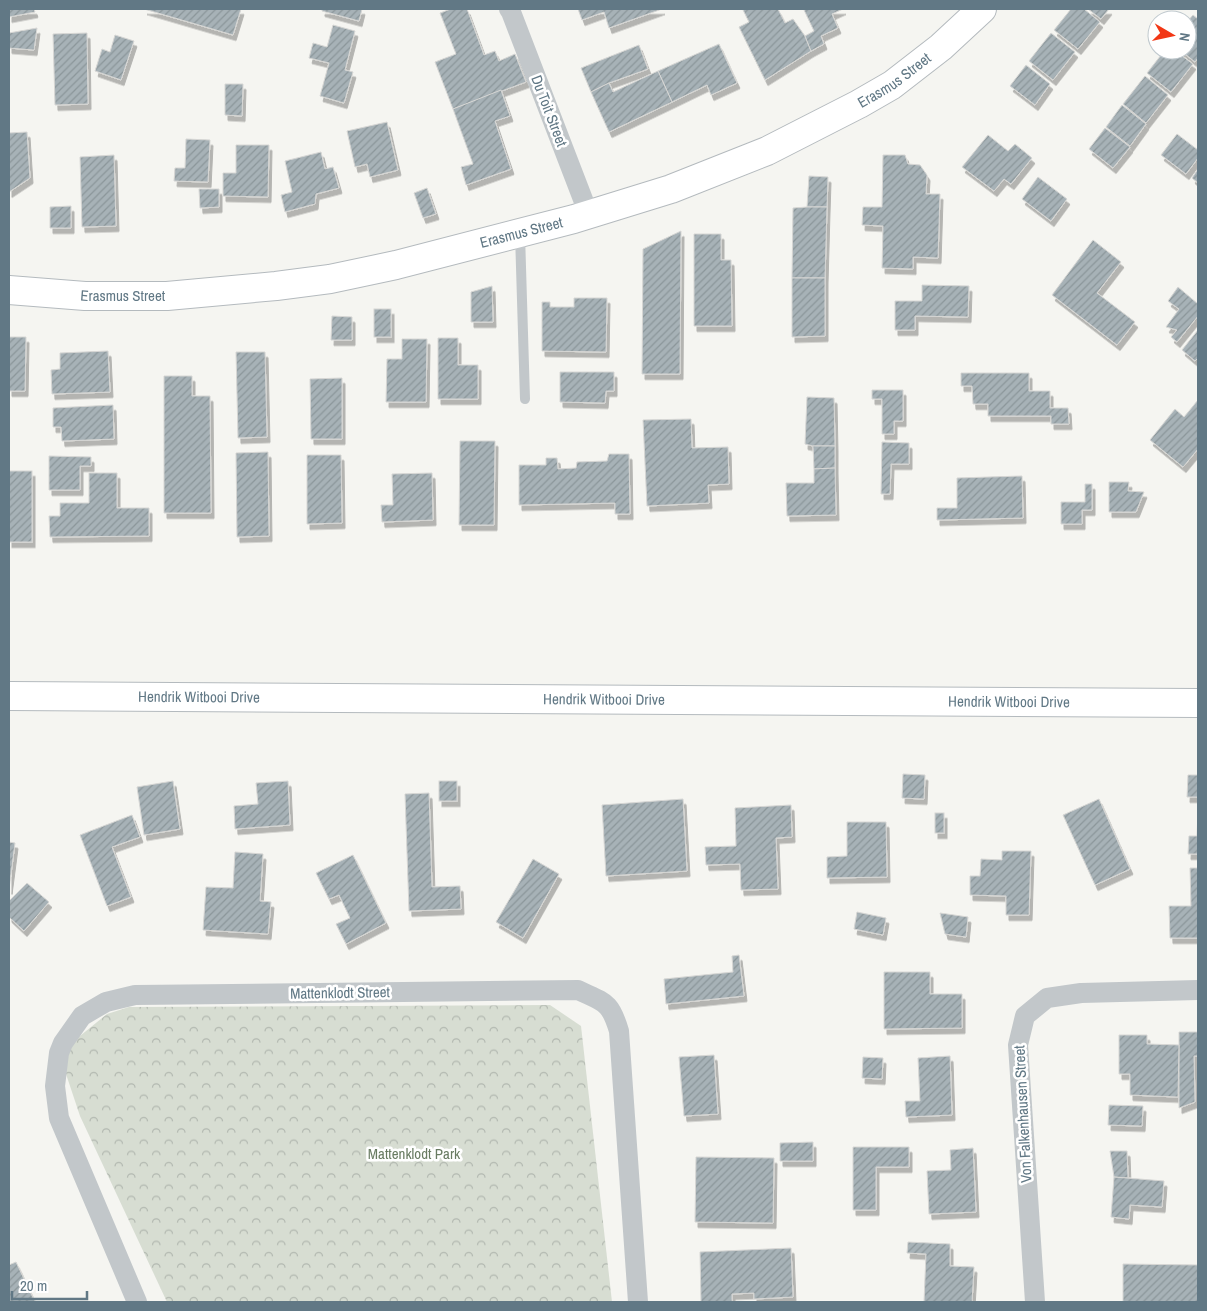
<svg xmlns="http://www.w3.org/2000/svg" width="1207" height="1311" font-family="'Archivo Narrow',sans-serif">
  <defs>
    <pattern id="forest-crowns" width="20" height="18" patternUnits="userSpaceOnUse" patternTransform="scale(1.25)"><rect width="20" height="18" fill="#d7ddd2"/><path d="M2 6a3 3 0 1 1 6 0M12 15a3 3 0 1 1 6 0" fill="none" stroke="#b2b8b0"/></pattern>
    <pattern id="building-hatch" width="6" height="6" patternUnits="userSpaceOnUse" patternTransform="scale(1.25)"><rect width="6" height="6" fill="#a7b2b7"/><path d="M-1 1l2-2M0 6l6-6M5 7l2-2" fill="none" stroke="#8b969a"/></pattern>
    <filter id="shadow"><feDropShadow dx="3" dy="5.5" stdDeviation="0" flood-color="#0004"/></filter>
  </defs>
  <rect width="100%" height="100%" fill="#f5f5f1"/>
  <!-- forest -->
  <path fill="url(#forest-crowns)" d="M550,1005L581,1026L612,1302H167L80,1116L59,1053L107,1014L129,1007Z"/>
  <!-- building -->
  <g fill="url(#building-hatch)" stroke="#d6d6d4" filter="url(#shadow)">
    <path d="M9,9H34L35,12L9,17Z"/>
    <path d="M144,9H241L233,35Z"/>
    <path d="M322,9H362L359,21L322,11Z"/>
    <path d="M451,9H467L484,55L495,51L499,61L515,54L526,82L453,109L435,62L456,54L440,13Z"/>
    <path d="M578,9H662L609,28L604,12L582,20Z"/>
    <path d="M745,9H778L785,23L793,19L805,36L811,51L765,80L739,27L749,22L743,10Z"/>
    <path d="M807,9H843L832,14L838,28L821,36L824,44L811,51L805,36L814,31L804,10Z"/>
    <path d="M1071,9H1084L1100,22L1078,49L1054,30Z"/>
    <path d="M1088,9H1109L1101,19Z"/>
    <path d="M1193,15L1198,19V58L1195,62L1180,50H1187V22Z"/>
    <path d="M333,25L355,31L345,70L353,72L344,103L320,96L329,63L309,58L313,43L327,47Z"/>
    <path d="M37,28L34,50L9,48V33Z"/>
    <path d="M87,33L88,104L55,105L53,34Z"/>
    <path d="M1051,33L1075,52L1053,80L1029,61Z"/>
    <path d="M115,35L134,41L121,80L95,71L102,49L110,52Z"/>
    <path d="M719,44L737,83L711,95L707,85L672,102L658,71Z"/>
    <path d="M639,45L648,69L609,83L591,92L581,68Z"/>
    <path d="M1165,50H1174L1193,64L1171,92L1147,73Z"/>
    <path d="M1026,65L1050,84L1035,105L1010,86Z"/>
    <path d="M658,71L672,102L609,132L591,92L609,83L613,92Z"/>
    <path d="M1145,76L1168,95L1146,123L1123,104Z"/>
    <path d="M225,84H243L242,116L225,115Z"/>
    <path d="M501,90L510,116L495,121L511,169L466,185L461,167L473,164L453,109Z"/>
    <path d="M1122,105L1146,124L1130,146L1106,127Z"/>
    <path d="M387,122L398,170L370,177L367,164L355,167L347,131Z"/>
    <path d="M1105,128L1130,147L1113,168L1089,149Z"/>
    <path d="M27,132L30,178L9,192V133Z"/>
    <path d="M1177,134L1198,150V158L1186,174L1161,155Z"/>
    <path d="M988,135L1008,151L1015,144L1032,158L1011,184L1004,179L994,191L962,167Z"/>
    <path d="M186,139L210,140L208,182L174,181L175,168H185Z"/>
    <path d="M236,145H269L268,197L223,196V173H236Z"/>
    <path d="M321,152L325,169L333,167L339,188L316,194L315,204L285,212L281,195L292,192L285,161Z"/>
    <path d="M114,155L116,226L82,227L80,157Z"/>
    <path d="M883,155H905L908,164L920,165L927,175L926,194H940L938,258L913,257V269L882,268L883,226L862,225L863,207H882Z"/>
    <path d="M1198,169V183L1192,178Z"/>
    <path d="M809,176L828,177L827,207H807Z"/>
    <path d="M1038,177L1067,199L1051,221L1022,199Z"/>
    <path d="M427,188L436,214L423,218L414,193Z"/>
    <path d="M199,189H219V207L200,208Z"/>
    <path d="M71,206V228H50V207Z"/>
    <path d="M807,207H827L825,278H792L793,208Z"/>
    <path d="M681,231L680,374H642L643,249Z"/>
    <path d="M694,234H721V260H731L732,326H694Z"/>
    <path d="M1093,240L1121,262L1097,293L1135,322L1117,345L1052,295Z"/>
    <path d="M792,278H825V336L792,337Z"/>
    <path d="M922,285L969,286L968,317L915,316V330H895V301H922Z"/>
    <path d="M492,286L493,322H471V292Z"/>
    <path d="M1178,287L1198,304V316L1177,342L1171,337L1177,330L1166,327L1179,309L1168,301Z"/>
    <path d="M574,298H607L606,352L542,351V302H550V307H574Z"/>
    <rect x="374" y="309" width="17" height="28"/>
    <path d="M332,316L352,317V340H331Z"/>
    <path d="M1198,330V358L1195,361L1182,350Z"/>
    <path d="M9,337H26L25,391H9Z"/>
    <path d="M438,338H458V365H478V399H438Z"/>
    <path d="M402,339H427L426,402H386L387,359H402Z"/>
    <path d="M108,351L110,392L52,394L51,370L60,369V353Z"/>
    <path d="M236,352H265L267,437L238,438Z"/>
    <path d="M560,372H614V391H606L605,403L560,402Z"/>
    <path d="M961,373H1029V391H1050V408H1068L1069,424H1051V416H988V404H973L972,386H961Z"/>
    <path d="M164,376H192V396H210L211,513H164Z"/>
    <path d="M342,378V439H311L310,379Z"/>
    <path d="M872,390H903V421H894V434H882V399H872Z"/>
    <path d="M807,397L834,398L835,446H813L805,444Z"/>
    <path d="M1198,400V449L1183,467L1150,440L1175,409L1184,417Z"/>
    <path d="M113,405L114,439L62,441L61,427H53V408Z"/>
    <path d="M691,419L692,448L728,447L729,484L708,485L709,503L647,506L643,420Z"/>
    <path d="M460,441H495L494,525H459Z"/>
    <path d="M882,442L909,443V464H891L890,494H881Z"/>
    <path d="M813,446H835V468L814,469Z"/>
    <path d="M268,452L269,536L237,537L236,453Z"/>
    <path d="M609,454H629L630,514H615V503L519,505V465H546V458H557L558,469L576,468L577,462L607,461Z"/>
    <path d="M307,455H341L342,523L307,524Z"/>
    <path d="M49,456L91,457V466H80V490H49Z"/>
    <path d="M835,468L836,515L787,516L786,483H814V469Z"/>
    <rect x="9" y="471" width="23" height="71"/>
    <path d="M89,473H117V508H149V536L50,537L49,516H60V503H89Z"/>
    <path d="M432,473L433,520L382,522L381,505H393L392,474Z"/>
    <path d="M1022,476L1023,518L937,520V508H957V478Z"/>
    <path d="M1109,482H1129L1128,491L1144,492L1136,512H1109Z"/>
    <path d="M1085,484H1092V510H1082V524H1061V502H1085Z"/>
    <path d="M903,774L925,775L924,799L902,798Z"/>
    <path d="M1188,775H1198V797H1187Z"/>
    <path d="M173,781L180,829L144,835L137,787Z"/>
    <path d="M288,781L290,825L235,829L234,806L258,804L256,783Z"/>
    <rect x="439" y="781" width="18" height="20"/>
    <path d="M429,793L432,887L460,886L461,909L409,911L405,794Z"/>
    <path d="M683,799L687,871L606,876L602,805Z"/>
    <path d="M1099,799L1130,869L1095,885L1063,815Z"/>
    <path d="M791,805L792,837L776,838L778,889L741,890L740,864L706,865L705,847L736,846L735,808Z"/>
    <path d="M1198,811V854H1188L1189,836H1197Z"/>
    <rect x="935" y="813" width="9" height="20"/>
    <path d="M132,815L140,837L112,847L131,897L107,906L80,835Z"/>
    <path d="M847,822H886L887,877L827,878V857L847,856Z"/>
    <path d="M9,842L15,843L9,889Z"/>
    <path d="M1002,851H1031L1029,915H1006V896L970,895V876H980L981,859L1002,860Z"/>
    <path d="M235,852L263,854L260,901L271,902L268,934L203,930L206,887L233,888Z"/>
    <path d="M353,855L386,923L346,944L336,924L350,918L339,895L329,899L316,873Z"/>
    <path d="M533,859L559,874L523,938L496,922Z"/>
    <path d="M1190,868H1198V938H1170L1169,906H1191Z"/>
    <path d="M27,883L49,902L24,931L9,917V901Z"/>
    <path d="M857,912L886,918L883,935L854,929Z"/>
    <path d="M940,913L968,917L966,937L945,934Z"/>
    <path d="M739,955L744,996L666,1004L664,979L733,972L732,956Z"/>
    <path d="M884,972H930V994H962V1028L884,1029Z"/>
    <path d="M1179,1032H1198V1056H1194L1195,1102L1179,1108Z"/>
    <path d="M1119,1035H1147V1044L1179,1045L1178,1097L1130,1095V1074H1119Z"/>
    <path d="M714,1055L718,1114L684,1116L679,1057Z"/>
    <path d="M950,1056L952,1115L906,1117L905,1101H920L918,1058Z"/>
    <path d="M863,1057L883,1058L882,1079L862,1078Z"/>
    <path d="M1109,1105L1143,1106L1142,1126L1108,1125Z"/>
    <path d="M813,1142V1161H780V1143Z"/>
    <path d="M853,1147H909V1167H876V1210H853Z"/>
    <path d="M973,1148L976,1212L929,1214L927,1171L951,1170L950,1150Z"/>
    <path d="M1110,1151H1127L1128,1178L1114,1177Z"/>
    <path d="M696,1157L774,1158L773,1223L695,1222Z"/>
    <path d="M1114,1177L1164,1181L1162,1207L1130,1205L1129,1219L1111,1217Z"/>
    <path d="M908,1242L950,1244V1266L974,1267L972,1302H924L926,1254L907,1253Z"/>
    <path d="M791,1248L793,1297L754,1299V1293L732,1294V1302H701L700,1252Z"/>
    <path d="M16,1262L35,1302H9V1265Z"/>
    <path d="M1123,1264L1198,1265V1302H1123Z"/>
  </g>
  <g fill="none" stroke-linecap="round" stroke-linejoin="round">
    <defs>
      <g id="secondary">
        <path id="s1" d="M9,290L85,296H167L276,286L330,279L396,265L574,219L671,189L767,151L859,104L892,85L941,47L982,9"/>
        <path id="s2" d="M9,696L1198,703"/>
      </g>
    </defs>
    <!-- secondary casing -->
    <use href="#secondary" stroke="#b4babe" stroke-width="30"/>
    <!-- lane -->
    <path stroke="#c2c7ca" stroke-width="10" d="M520,234L525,399"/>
    <!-- street -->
    <g stroke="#c2c7ca" stroke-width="20">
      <path d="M509,9L511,12L589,215"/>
      <path d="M137,1302L59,1118L55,1086L59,1053L63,1043L82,1016L106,1002L135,995L578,990C605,1003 610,1001 619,1031L638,1302"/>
      <path d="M1035,1302L1018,1045L1025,1016L1047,998L1081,993L1198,990"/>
    </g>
    <!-- secondary -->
    <use href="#secondary" stroke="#fff" stroke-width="28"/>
  </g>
  <g text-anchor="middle" stroke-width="5" stroke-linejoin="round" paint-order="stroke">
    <!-- street labels -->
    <g font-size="15" fill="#617885" stroke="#fff">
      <text dy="5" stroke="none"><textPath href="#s1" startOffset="924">Erasmus Street</textPath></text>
      <text transform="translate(549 111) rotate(69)" y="5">Du Toit Street</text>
      <text dy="5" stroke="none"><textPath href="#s1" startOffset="519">Erasmus Street</textPath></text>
      <text dy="5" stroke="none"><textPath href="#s1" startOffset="114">Erasmus Street</textPath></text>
      <text dy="5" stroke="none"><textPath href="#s2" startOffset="190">Hendrik Witbooi Drive</textPath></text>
      <text dy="5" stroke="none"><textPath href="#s2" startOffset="595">Hendrik Witbooi Drive</textPath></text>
      <text dy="5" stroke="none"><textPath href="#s2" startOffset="1000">Hendrik Witbooi Drive</textPath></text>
      <text transform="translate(340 993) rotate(-1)" y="5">Mattenklodt Street</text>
      <text transform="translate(1023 1114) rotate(-93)" y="5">Von Falkenhausen Street</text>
    </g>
    <!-- park labels -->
    <g font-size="15" fill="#687b61" stroke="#fff">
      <text x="414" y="1159">Mattenklodt Park</text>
    </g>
  </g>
  <!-- border -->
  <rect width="1207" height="1311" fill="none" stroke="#617885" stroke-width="20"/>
  <!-- north arrow -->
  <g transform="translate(1172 35) rotate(99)"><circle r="24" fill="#ffffff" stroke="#c0c9ce"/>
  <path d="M0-4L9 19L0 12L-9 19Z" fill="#f23715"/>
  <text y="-8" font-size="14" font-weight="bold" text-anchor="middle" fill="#617885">N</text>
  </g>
  <!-- scale -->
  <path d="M12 1291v8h75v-8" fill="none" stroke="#617885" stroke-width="2.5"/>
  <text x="20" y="1291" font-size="15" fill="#617885" stroke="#ffffff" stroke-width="4" paint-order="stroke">20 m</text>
</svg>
